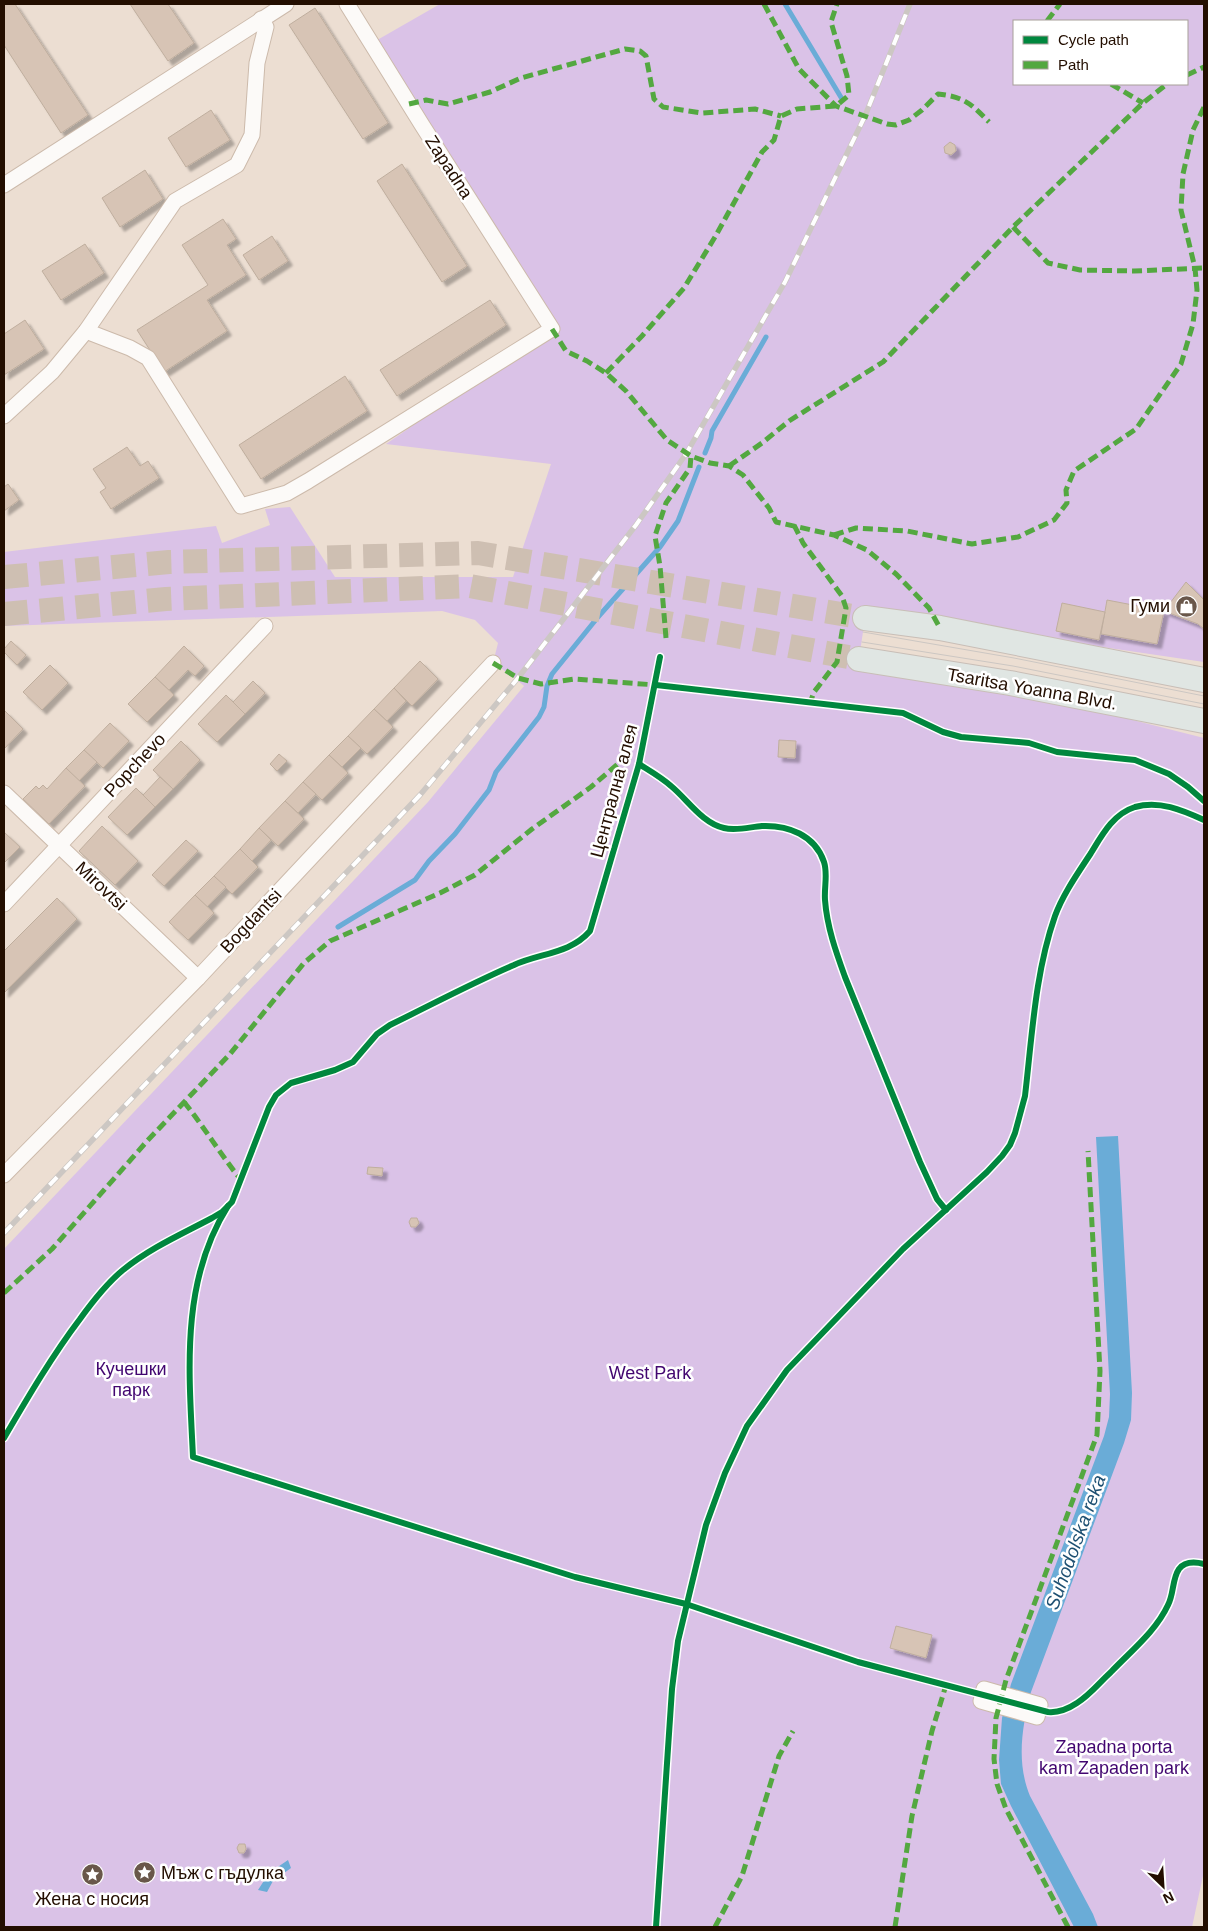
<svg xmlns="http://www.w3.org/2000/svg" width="1208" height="1931" font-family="Arial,sans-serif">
  <defs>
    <filter id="shadow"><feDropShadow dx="4.5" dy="4.5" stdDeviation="1" flood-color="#0004"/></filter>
  </defs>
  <rect width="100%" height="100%" fill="#ecded2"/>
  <!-- green -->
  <path fill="#dac2e7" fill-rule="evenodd" d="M440,4H1204V662L866,612L858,665L1089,709L1204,738V1871L1192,1927H4V1249L428,802L524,686L511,675L493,663L498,643L475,620L442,611L4,626V552L216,526L222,543L270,525L265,509L290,507L335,577H513L551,464L386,444L552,330L372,43ZM1014,21H1187V84H1014Z"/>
  <!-- water -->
  <g fill="#6aacd7">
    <path d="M1118,1136L1132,1393L1131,1420L1124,1443L1031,1692C1022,1727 1016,1762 1030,1796L1093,1914L1098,1927H1074L1011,1806L1001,1784L999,1760L1002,1718L1011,1684L1104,1436L1109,1417L1110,1394L1096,1137Z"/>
    <path d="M288,1860L291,1868L273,1881L267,1892L258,1890L269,1873Z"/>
  </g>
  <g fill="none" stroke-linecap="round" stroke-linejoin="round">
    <!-- stream -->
    <g stroke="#6aacd7" stroke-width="5">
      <path d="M785,4L842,99"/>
      <path d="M705,453L711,438L712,431L766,337"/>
      <path d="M338,927L415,880L429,861L455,834L489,790L496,772L539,717L544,707L547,686L552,674L598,617L660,547L678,521L699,467"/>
    </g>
  </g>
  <!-- building -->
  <g fill="#d7c4b5" stroke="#bfae9e" filter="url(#shadow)">
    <path d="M4,4H15L88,115L61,133L4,45Z"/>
    <path d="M130,4H168L194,43L168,61Z"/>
    <path d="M315,8L388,123L363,139L289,25Z"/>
    <path d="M211,110L230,140L186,167L168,138Z"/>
    <path d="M950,142L955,145L956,151L951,155L945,153L944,147Z"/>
    <path d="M402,164L467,266L442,282L377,181Z"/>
    <path d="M145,170L163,199L120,227L102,198Z"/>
    <path d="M223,219L236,239L227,245L246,275L207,300L227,331L164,372L137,330L208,285L182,245Z"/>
    <path d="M272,236L288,261L259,280L243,255Z"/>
    <path d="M85,244L104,273L61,300L42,271Z"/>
    <path d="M490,300L506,325L397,396L380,370Z"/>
    <path d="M25,320L44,349L4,375V334Z"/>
    <path d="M345,376L367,411L261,479L239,445Z"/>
    <path d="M127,447L140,466L148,461L159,478L111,509L100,492L106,488L93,469Z"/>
    <path d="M8,484L19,500L4,511V487Z"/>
    <path d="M1186,582L1204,600V629L1198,624L1164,611Z"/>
    <path d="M1107,600L1164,611L1157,644L1101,634Z"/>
    <path d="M1062,603L1105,612L1099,640L1056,631Z"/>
    <path d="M11,641L26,655L17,665L4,652V649Z"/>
    <path d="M184,646L204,666L195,676L188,670L169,690L155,677Z"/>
    <path d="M420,661L438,679L412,706L394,688Z"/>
    <path d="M50,665L68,683L42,710L23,692Z"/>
    <path d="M155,677L174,695L147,722L128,704Z"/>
    <path d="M253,681L265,693L245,714L233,702Z"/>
    <path d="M394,688L406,701L387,721L374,709Z"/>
    <path d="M226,695L245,714L217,742L198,724Z"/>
    <path d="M374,709L393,727L367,754L348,736Z"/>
    <path d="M5,711L23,729L4,749V712Z"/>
    <path d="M110,723L129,741L103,768L84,750Z"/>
    <path d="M348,736L361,748L342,767L329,755Z"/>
    <path d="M779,740L796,741L795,758L778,757Z"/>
    <path d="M181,741L200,760L173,789L153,770Z"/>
    <path d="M84,750L97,762L79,781L66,768Z"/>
    <path d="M279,754L287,761L277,771L270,764Z"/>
    <path d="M329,755L348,773L322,800L303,782Z"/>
    <path d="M66,768L85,786L49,824L23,799L36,786L39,789L43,785L47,789Z"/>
    <path d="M160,777L173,789L155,807L143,795Z"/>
    <path d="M303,782L316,794L298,813L285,801Z"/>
    <path d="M136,788L155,807L127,835L108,817Z"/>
    <path d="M285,801L304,819L278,846L259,828Z"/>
    <path d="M102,826L138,861L115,885L79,851Z"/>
    <path d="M259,828L271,840L252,861L240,849Z"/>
    <path d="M4,832L20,847L4,863Z"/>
    <path d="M186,840L198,851L164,886L152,875Z"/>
    <path d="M240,849L258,867L232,894L214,876Z"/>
    <path d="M214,876L226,887L207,907L195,895Z"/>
    <path d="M195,895L214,913L188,940L169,922Z"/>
    <path d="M57,898L77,919L4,993V951Z"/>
    <path d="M368,1167L383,1168L382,1176L367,1174Z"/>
    <path d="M411,1218H417L419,1223L416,1227H411L409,1222Z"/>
    <path d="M896,1626L932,1635L926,1658L890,1648Z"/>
    <path d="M239,1844H245L246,1849L244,1853H239L237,1848Z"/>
  </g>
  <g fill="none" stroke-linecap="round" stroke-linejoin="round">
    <!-- primary-tunnel -->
    <g stroke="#cebfb2" stroke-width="24" stroke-dasharray="24 12" stroke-linecap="butt">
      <path d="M4,577L169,562L478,553L865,618"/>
      <path d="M4,614L166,599L470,586L859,659"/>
    </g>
    <defs>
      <g id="street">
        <path d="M4,185L286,4"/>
        <path d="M86,331L130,348L148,358L241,506L287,493L308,481L552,329L422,125L347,4"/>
        <path d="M4,416L52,372L86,331L175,201L237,165L252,135L257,63L266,27L261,19"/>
        <path d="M4,793L198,978"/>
        <path d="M4,904L265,626"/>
        <path d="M4,1175L198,978L493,663"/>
        <path d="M984,1689L1040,1705L1037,1717L981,1701Z"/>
      </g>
      <g id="primary">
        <path d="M865,618L940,628L1204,680"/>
        <path d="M859,659L1010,683L1204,721"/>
      </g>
    </defs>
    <!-- street casing -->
    <use href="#street" stroke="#ccbaab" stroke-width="17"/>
    <!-- primary casing -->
    <use href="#primary" stroke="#c8beb7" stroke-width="26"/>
    <!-- street -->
    <use href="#street" stroke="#fcfaf8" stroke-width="15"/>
    <!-- primary -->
    <use href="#primary" stroke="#e0e6e3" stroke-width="24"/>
    <!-- tram -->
    <g stroke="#ccc7c3" stroke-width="1">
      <path d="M863,632L1014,658L1204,696"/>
      <path d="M862,642L1013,666L1204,704"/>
    </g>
    <defs>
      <path id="rail" d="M4,1233L420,795L518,678L636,525L686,454L785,282L865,116L910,4"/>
    </defs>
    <!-- rail casing -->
    <use href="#rail" stroke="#ccc7c3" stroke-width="5.5"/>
    <!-- rail -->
    <use href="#rail" stroke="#fff" stroke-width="4" stroke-dasharray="11" stroke-linecap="butt"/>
    <!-- quiet -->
    <g stroke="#53a840" stroke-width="5" stroke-dasharray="10 5" stroke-linecap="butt">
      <path d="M764,4L799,69L836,106L887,124L896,125L909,120L922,110L938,94C965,97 971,104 989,122"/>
      <path d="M1047,21L1060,4"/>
      <path d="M1187,75L1204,67"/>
      <path d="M1111,84L1143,103"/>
      <path d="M409,104L426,100L448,104L490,92L521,78L625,49L640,51L646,56L654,99L663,107L702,113L755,109L781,116"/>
      <path d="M1013,227L1048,263L1080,270L1134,271L1204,268"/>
      <path d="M552,329L566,351L587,361L606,373L626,391L667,440L691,456L710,463L729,466L743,475L769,508L776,522L834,535L867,550L896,574L929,608L940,628"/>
      <path d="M606,373L642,336L684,288L715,237L762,152L774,140L781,116L797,109L836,106L849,95L847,76L831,22L837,4"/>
      <path d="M729,466L762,443L789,421L883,362L1013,227L1143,103L1167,84"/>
      <path d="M794,525L803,543L842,596L846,608L837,662L814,692L810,703"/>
      <path d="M834,535L856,528L907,531L972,544L1018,537L1054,520L1067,503L1066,490L1074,471L1136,429L1181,364L1193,324L1197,290L1195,268L1181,210L1183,174L1193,130L1204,107"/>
      <path d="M666,638L660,566L655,536L666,503L690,468L691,456"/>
      <path d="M493,663L518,678L541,684L575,679L656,685"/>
      <path d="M184,1102C204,1127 221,1155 241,1180"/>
      <path d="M4,1293L52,1249L148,1140L230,1054L304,963L330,941L440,893L475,875L532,829L591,787L620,762L625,760L639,764"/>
      <path d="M715,1927L742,1876L779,1756L793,1731"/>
      <path d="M895,1927L912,1816L932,1731L946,1685"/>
      <path d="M1068,1927L1006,1809L997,1784L994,1759L996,1718L1006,1680L1097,1435L1100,1371L1088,1151"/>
    </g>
    <defs>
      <g id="cycleway">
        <path d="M656,685L903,713L943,732L961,737L1029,743L1057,752L1135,760L1169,774L1188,787L1204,801"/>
        <path d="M639,764C650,771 661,777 671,786C688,800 702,823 724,828C736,831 750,827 762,826C788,825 815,835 824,862C828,874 824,887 825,900C827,927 836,952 845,977L920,1162L937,1199L946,1210"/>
        <path d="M228,1206C180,1282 189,1372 193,1457L575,1577L686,1604L858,1662L1048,1712C1059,1713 1068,1709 1077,1703C1090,1695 1100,1682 1111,1672C1131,1651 1156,1631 1168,1605C1174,1594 1172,1579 1179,1569C1185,1561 1196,1562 1204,1564"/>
        <path d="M4,1438C28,1397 52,1356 80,1319C93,1301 106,1284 123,1270C150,1248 182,1234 212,1218L222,1212L232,1202L269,1107L276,1095L291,1083L335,1070L353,1062L377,1034L390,1025C431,1005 472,983 514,965C540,953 570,954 590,931L639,764L660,657"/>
        <path d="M656,1927L672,1689L678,1641L706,1525L725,1473L747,1426L787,1370L903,1249L987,1172L1002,1156L1010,1145L1015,1133L1025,1096C1032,1037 1035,973 1055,916C1063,894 1078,873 1091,853C1102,835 1113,814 1135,807C1159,800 1182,810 1204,820"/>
      </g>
    </defs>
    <!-- cycleway casing -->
    <use href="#cycleway" stroke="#fff" stroke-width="9"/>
    <!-- cycleway -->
    <use href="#cycleway" stroke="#00873e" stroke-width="6"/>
  </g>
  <!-- icons -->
  <defs>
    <symbol id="shop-disc" viewBox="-11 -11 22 22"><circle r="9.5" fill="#69574a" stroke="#fff"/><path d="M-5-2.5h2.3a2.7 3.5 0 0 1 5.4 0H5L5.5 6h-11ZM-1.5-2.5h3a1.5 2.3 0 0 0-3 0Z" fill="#fff"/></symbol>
    <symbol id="sight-disc" viewBox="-11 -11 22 22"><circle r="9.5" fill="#69574a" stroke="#fff"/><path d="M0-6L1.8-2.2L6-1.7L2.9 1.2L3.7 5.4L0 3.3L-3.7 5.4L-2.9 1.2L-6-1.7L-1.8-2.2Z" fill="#fff"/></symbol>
  </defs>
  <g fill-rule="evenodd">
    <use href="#shop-disc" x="1174" y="594" width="25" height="25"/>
    <use href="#sight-disc" x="132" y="1860" width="25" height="25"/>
    <use href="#sight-disc" x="80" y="1862" width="25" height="25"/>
  </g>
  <g text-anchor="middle" stroke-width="5" stroke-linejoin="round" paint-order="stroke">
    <!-- street labels -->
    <g font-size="18" fill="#230e00" stroke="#fff">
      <text transform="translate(449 167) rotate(57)" y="6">Zapadna</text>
      <text transform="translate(1032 689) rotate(10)" y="6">Tsaritsa Yoanna Blvd.</text>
      <text transform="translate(135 765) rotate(-47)" y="6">Popchevo</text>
      <text transform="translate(614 791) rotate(-75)" y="6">Централна алея</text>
      <text transform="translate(101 886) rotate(43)" y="6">Mirovtsi</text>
      <text transform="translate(251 921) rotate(-47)" y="6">Bogdantsi</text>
    </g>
    <!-- poi labels -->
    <g font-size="18" fill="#230e00" stroke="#fff" text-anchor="end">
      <text x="1170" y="612">Гуми</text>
      <text x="161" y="1879" text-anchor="start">Мъж с гъдулка</text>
      <text x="92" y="1905" text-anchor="middle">Жена с носия</text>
    </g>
    <!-- park labels -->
    <g font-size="18" fill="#420670" stroke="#fff">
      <text x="131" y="1375">Кучешки<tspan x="131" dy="21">парк</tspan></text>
      <text x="650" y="1379">West Park</text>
      <text x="1114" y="1753">Zapadna porta<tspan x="1114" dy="21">kam Zapaden park</tspan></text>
    </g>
    <!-- water labels -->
    <g font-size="19" font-style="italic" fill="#1e5072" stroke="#fff">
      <text transform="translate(1075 1542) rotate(-70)" y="7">Suhodolska reka</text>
    </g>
  </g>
  <!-- border -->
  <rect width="1208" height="1931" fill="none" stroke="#230e00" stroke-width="10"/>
  <!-- legend -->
  <rect x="1013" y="20" width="175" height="65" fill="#ffffff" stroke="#a79f99"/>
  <rect x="1023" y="36" width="25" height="8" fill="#00873e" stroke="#a79f99"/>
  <text x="1058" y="45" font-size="15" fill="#230e00">Cycle path</text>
  <rect x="1023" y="61" width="25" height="8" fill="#53a840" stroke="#a79f99"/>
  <text x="1058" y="70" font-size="15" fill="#230e00">Path</text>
  <!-- north arrow -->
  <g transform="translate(1163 1886) rotate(155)" stroke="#ffffff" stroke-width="4" paint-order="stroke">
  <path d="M0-4L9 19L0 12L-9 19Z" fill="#230e00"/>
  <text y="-8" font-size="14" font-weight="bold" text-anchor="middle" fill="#230e00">N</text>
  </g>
</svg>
